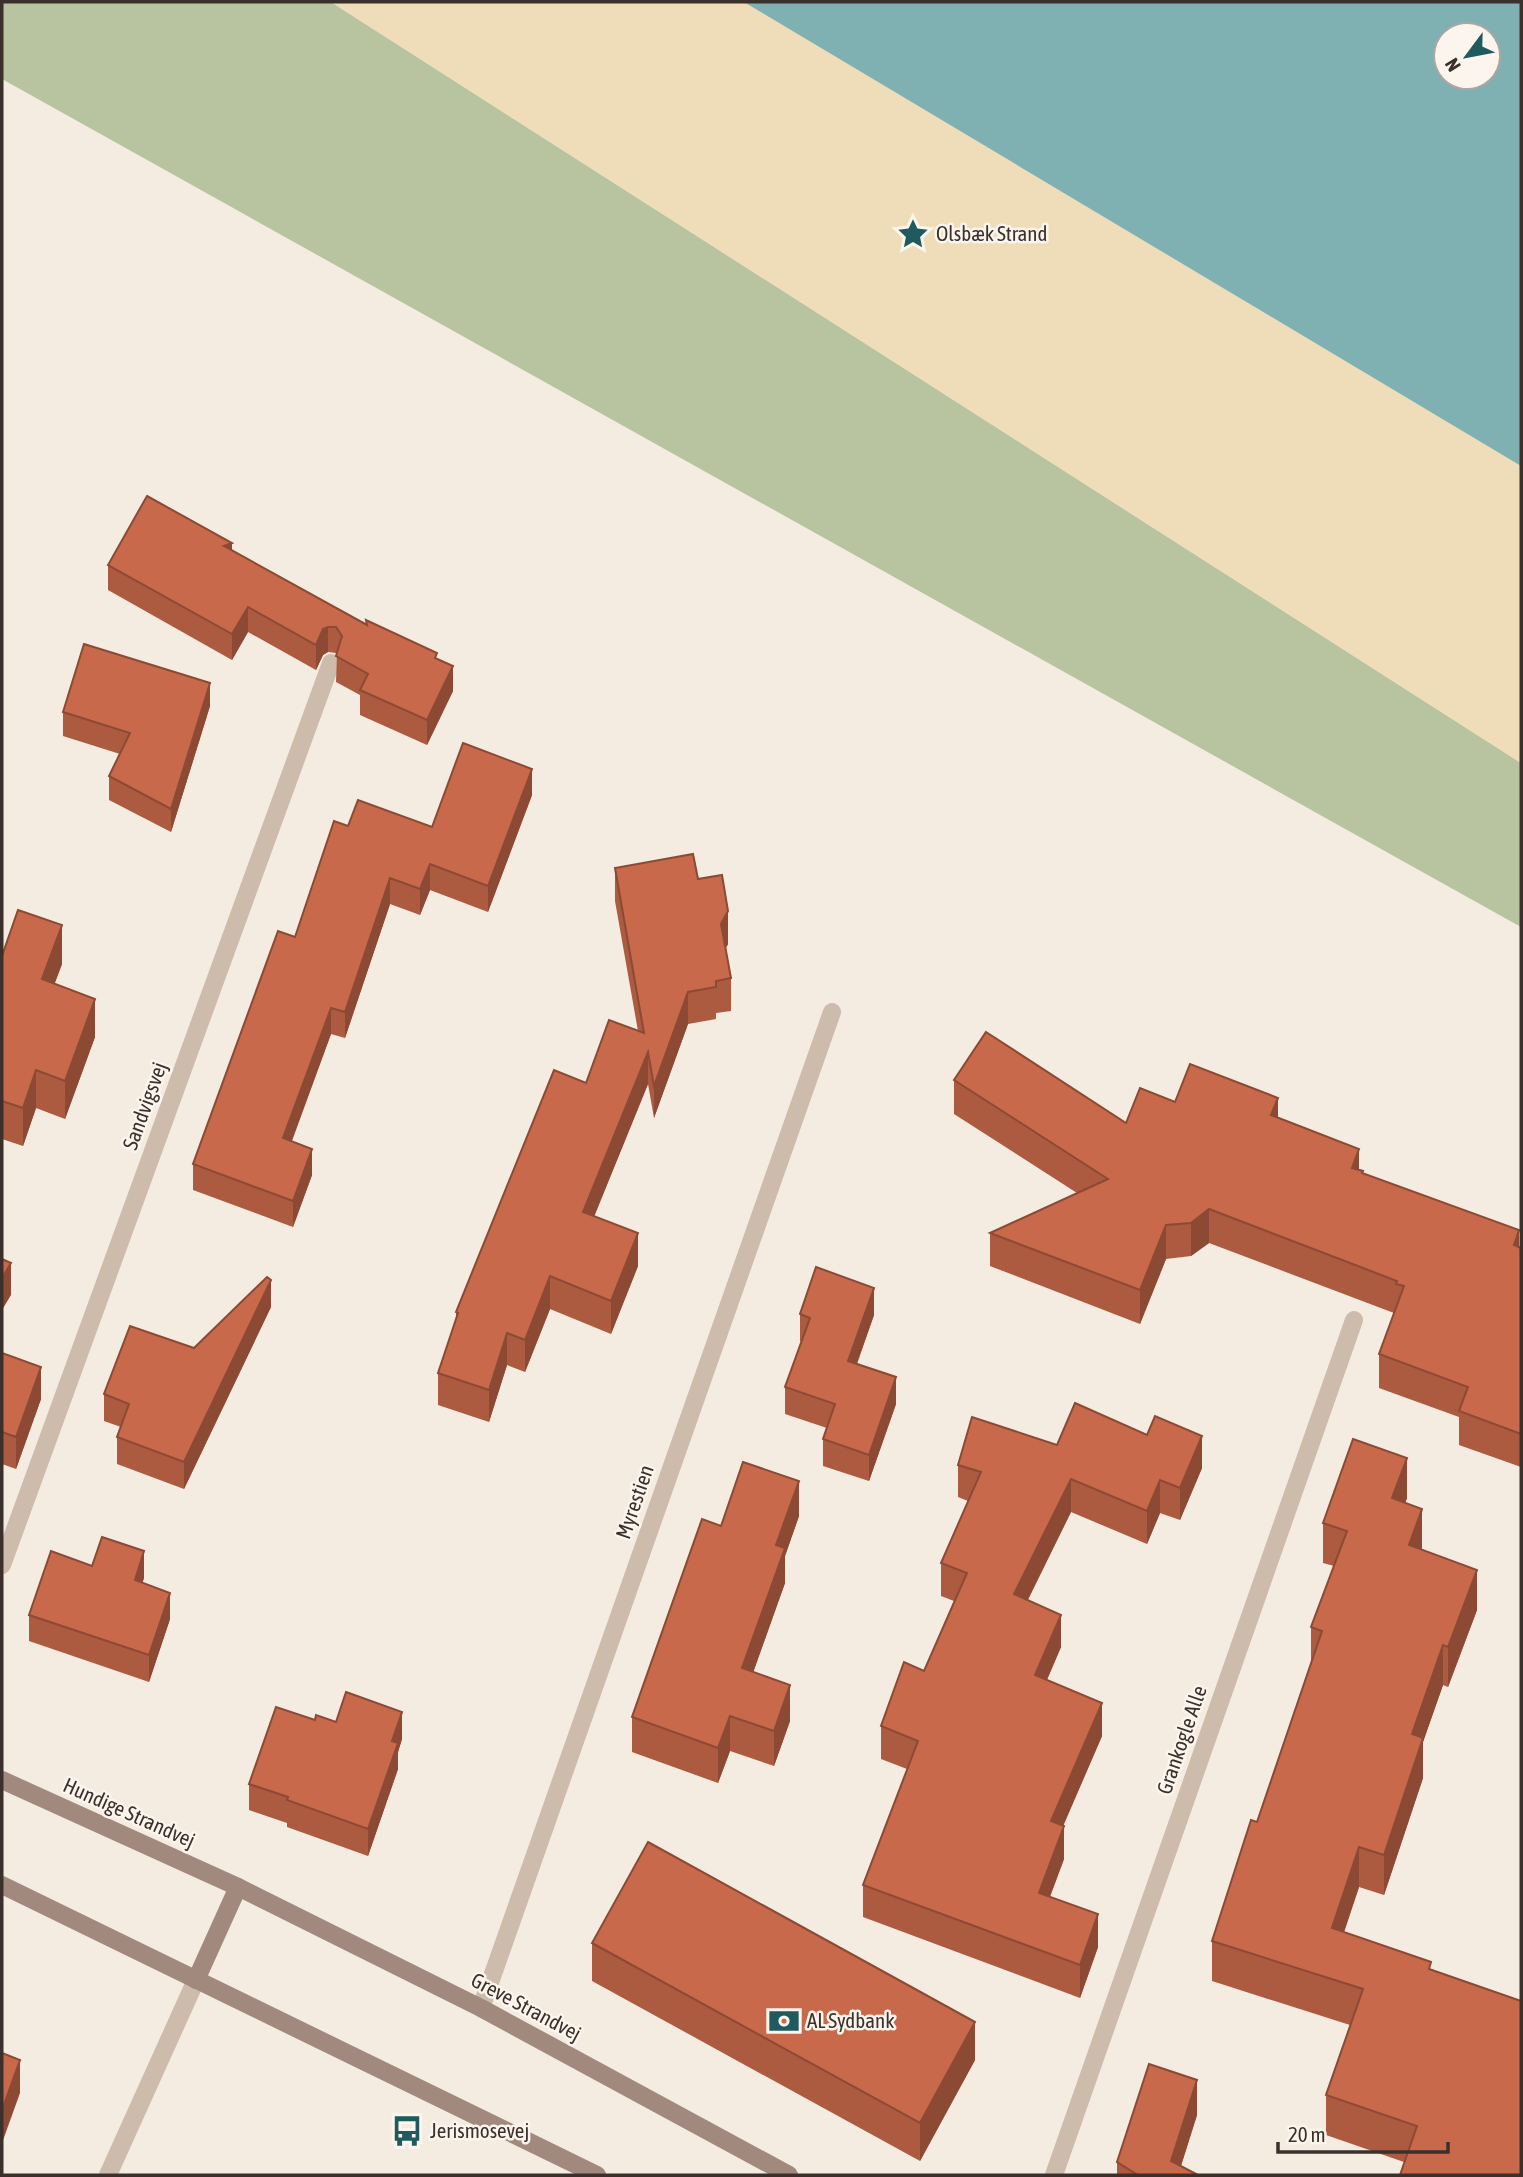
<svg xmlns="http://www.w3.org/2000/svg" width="1523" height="2177" font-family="'Asap Condensed',sans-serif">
  <rect width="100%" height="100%" fill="#f4ebe1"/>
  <!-- green -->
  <path fill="#b8c4a0" d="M2,2H331L1521,763V927L2,79Z"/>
  <!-- sand -->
  <path fill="#efdcb8" d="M331,2H744L1521,466V763Z"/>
  <!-- water -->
  <path fill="#7fb0b2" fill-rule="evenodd" d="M744,2H1521V466ZM1446,35H1488V77H1446Z"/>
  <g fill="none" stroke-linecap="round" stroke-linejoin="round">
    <!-- minor -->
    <g stroke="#cdbbac" stroke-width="18">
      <path d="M2,1565L331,663"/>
      <path d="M481,2008L832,1012"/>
      <path d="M108,2175L196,1980"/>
      <path d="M1054,2175L1354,1320"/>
    </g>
    <!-- secondary -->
    <g stroke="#a18a7d" stroke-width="18">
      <path d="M2,1780L238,1887L481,2008L789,2175"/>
      <path d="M2,1885L597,2175"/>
      <path d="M196,1980L238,1887"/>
    </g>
  </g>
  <!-- wall -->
  <g fill="#ac5a40">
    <path d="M232,550L366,624V620L437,659L453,691L427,745L360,715V695L336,682L337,654L336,653L328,652L323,655L316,670L248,632L232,660L108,590V565Z"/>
    <path d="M210,706L171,832L109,800V776L120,754L63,736V712Z"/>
    <path d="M532,795L488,912L430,890L420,915L390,904L345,1038L331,1034L292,1141L312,1175L293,1227L193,1190V1164L295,937L348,826L432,827Z"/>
    <path d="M615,868L698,879L728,944L726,948L731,978V1011L716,1013V1019L688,1024L654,1118L648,1084L594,1216L638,1266L611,1334L550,1309L525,1372L507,1365L489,1422L438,1405V1373L456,1320V1312L586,1083L638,1031L615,901Z"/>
    <path d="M2,956L62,964L54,984L95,1037L65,1119L36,1108L23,1146L2,1139Z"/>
    <path d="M954,1080L1126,1123L1175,1102L1278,1117L1363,1173L1521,1248V1467L1459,1445V1417L1379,1388V1354L1394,1313L1209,1243L1191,1256L1166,1259L1140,1324L990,1266V1233L1077,1193L954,1114Z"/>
    <path d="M271,1307L184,1489L117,1464V1437L121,1427L104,1421V1394Z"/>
    <path d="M800,1314L874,1315L857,1364L896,1404L869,1481L823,1466V1439L827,1428L785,1414V1387L801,1341H800Z"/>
    <path d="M2,1353L41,1399L16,1469L2,1464Z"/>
    <path d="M1057,1445L1202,1468L1180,1520L1160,1513L1147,1544L1071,1512L1028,1600L1061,1647L1047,1680L1102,1736L1063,1826L1064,1859L1050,1897L1098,1947L1080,1998L863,1917V1885L907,1769L881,1759V1726L924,1671L954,1601L941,1596V1563L968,1501L958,1497V1465Z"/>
    <path d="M1407,1498L1405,1503L1421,1550L1477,1610L1448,1687L1443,1685L1423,1742V1778L1384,1895L1359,1887L1344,1932L1431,1969L1521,2001L1404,2162L1326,2135V2095L1350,2025L1212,1981V1941L1257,1822L1311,1665V1627L1334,1566L1323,1563V1523Z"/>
    <path d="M799,1516L785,1556V1583L753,1672L790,1721L774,1766L730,1751L718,1783L632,1752V1717L721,1526Z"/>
    <path d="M92,1566L144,1578L142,1583L170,1619L149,1682L29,1641V1615Z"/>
    <path d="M315,1720L336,1722L402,1739L398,1752V1769L368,1856L287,1827V1823L249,1810V1784Z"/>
    <path d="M592,1943L975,2060L920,2161L592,1981Z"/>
    <path d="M1197,2115L1181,2166L1198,2175H1117V2162Z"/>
  </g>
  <!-- shaded-wall -->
  <g fill="#8c4a34">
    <path d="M232,543V569L224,546Z"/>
    <path d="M248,607V632L232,660V634Z"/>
    <path d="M328,627V652L323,655L316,670V645L323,629Z"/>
    <path d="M453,666V691L427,745V720Z"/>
    <path d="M210,683V706L171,832V809Z"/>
    <path d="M532,769V795L488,912V886Z"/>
    <path d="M430,864V890L420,915V889Z"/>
    <path d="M390,878V904L345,1038V1012Z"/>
    <path d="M728,911V944L721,956V924Z"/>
    <path d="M62,925V964L42,1018V979Z"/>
    <path d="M688,992V1024L654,1118V1086Z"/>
    <path d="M95,999V1037L65,1119V1081Z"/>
    <path d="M331,1008V1034L283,1164V1138Z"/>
    <path d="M648,1052V1084L583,1244V1212Z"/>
    <path d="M36,1070V1108L23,1146V1108Z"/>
    <path d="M1278,1098V1131L1271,1115Z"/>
    <path d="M312,1149V1175L293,1227V1201Z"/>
    <path d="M1359,1149V1182L1352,1168Z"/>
    <path d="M1209,1209V1243L1191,1256V1223Z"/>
    <path d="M1166,1225V1259L1140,1324V1290Z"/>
    <path d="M1519,1230V1263L1514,1245Z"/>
    <path d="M638,1233V1266L611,1334V1301Z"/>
    <path d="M11,1263V1295L2,1310V1278Z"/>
    <path d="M550,1276V1309L525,1372V1340Z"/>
    <path d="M271,1280V1307L184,1489V1462Z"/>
    <path d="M874,1288V1315L848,1388V1361Z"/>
    <path d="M507,1333V1365L489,1422V1390Z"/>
    <path d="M41,1367V1399L16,1469V1437Z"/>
    <path d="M896,1377V1404L869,1481V1455Z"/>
    <path d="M1202,1436V1468L1180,1520V1488Z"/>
    <path d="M1407,1458V1498L1392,1538V1498Z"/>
    <path d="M1071,1479V1512L1014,1627V1594Z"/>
    <path d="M1160,1480V1513L1147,1544V1511Z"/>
    <path d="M799,1481V1516L785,1556V1583L742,1704V1668L776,1545Z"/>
    <path d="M1422,1509V1549L1409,1585V1545Z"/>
    <path d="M144,1551V1578L135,1607V1580Z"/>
    <path d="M1477,1570V1610L1448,1687V1647Z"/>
    <path d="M170,1593V1619L149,1682V1655Z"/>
    <path d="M1061,1615V1647L1035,1707V1675Z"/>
    <path d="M1443,1645V1685L1423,1742V1778L1384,1895V1855L1412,1734Z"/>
    <path d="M790,1685V1721L774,1766V1731Z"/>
    <path d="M1102,1703V1736L1051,1854V1821Z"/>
    <path d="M402,1712V1739L398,1752V1769L368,1856V1829L392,1741Z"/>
    <path d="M730,1716V1751L718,1783V1748Z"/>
    <path d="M1064,1826V1859L1039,1925V1893Z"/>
    <path d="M1359,1847V1887L1332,1968V1928Z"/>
    <path d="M1098,1914V1947L1080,1998V1965Z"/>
    <path d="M975,2022V2060L920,2161V2123Z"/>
    <path d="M20,2060V2093L2,2143V2110Z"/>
    <path d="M1197,2080V2115L1178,2175L1171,2161Z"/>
  </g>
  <!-- building -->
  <g fill="#c8694b" stroke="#8c4a34" stroke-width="2">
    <path d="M147,496L232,543L224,546L367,625L366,620L437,653L435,658L453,666L427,720L360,690L368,674L336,656L342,636L336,627H328L323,629L316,645L248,607L232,634L108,565Z"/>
    <path d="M84,644L210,683L171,809L109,776L130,733L63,712Z"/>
    <path d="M463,743L532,769L488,886L430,864L420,889L390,878L345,1012L331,1008L283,1138L312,1149L293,1201L193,1164L278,931L295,937L334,821L348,826L358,800L432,827Z"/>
    <path d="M693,854L698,879L722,875L728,911L721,924L731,978L716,981V987L688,992L654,1086L648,1052L583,1212L638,1233L611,1301L550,1276L525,1340L507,1333L489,1390L438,1373L458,1313L456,1312L554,1070L586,1083L609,1020L644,1033L615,868Z"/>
    <path d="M18,910L62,925L42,979L95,999L65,1081L36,1070L23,1108L2,1101V956Z"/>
    <path d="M986,1032L1126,1123L1140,1088L1175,1102L1190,1064L1278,1098L1271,1115L1359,1149L1352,1168L1363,1171L1362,1173L1519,1230L1514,1245L1521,1248V1434L1459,1411L1468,1387L1379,1354L1404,1286L1396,1284L1397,1281L1209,1209L1191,1223L1166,1225L1140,1290L990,1233L1108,1179L954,1080Z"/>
    <path d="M2,1259L11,1263L2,1278Z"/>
    <path d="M816,1267L874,1288L848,1361L896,1377L869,1455L823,1439L835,1404L785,1387L810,1318L800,1314Z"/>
    <path d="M267,1277L271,1280L184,1462L117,1437L129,1404L104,1394L130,1326L194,1348Z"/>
    <path d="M2,1353L41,1367L16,1437L2,1432Z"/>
    <path d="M1075,1403L1147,1435L1155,1416L1202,1436L1180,1488L1160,1480L1147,1511L1071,1479L1014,1594L1061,1615L1035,1675L1102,1703L1051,1821L1064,1826L1039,1893L1098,1914L1080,1965L863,1885L918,1741L881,1726L904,1662L924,1671L967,1573L941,1563L981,1472L958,1465L972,1417L1057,1445Z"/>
    <path d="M1353,1439L1407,1458L1392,1498L1422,1509L1409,1545L1477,1570L1448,1647L1443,1645L1412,1734L1423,1738L1384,1855L1359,1847L1332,1928L1431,1962L1429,1969L1521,2001V2175H1400L1417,2126L1326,2095L1363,1989L1212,1941L1251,1820L1257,1822L1322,1631L1311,1627L1347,1531L1323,1523Z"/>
    <path d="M743,1462L799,1481L776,1545L785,1548L742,1668L790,1685L774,1731L730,1716L718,1748L632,1717L702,1519L721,1526Z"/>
    <path d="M102,1537L144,1551L135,1580L170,1593L149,1655L29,1615L51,1551L92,1566Z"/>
    <path d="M346,1692L402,1712L392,1741L398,1743L368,1829L287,1800L288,1797L249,1784L276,1707L315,1720L316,1715L336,1722Z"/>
    <path d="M648,1842L975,2022L920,2123L592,1943Z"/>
    <path d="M2,2053L20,2060L2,2110Z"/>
    <path d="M1149,2064L1197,2080L1171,2161L1198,2175H1138L1117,2162Z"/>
  </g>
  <!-- icons -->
  <defs>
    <symbol id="sight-bare" viewBox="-9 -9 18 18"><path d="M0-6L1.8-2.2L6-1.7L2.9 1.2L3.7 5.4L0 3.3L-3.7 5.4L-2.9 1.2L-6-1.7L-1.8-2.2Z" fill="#1f5a5e" stroke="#fbf5ee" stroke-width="2.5" paint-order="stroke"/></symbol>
    <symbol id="bank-bare" viewBox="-9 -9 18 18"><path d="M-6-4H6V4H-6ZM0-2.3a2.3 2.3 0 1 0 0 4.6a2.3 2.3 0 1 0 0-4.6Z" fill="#1f5a5e" stroke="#fbf5ee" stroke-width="2.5" paint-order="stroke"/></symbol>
    <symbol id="bus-bare" viewBox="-9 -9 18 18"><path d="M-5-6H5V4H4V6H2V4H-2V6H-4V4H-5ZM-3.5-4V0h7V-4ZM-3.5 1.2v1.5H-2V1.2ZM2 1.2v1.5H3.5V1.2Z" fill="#1f5a5e" stroke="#fbf5ee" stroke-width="2.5" paint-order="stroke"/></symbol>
  </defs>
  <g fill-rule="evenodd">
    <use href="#sight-bare" x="891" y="212" width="44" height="44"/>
    <use href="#bank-bare" x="762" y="1999" width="44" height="44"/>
    <use href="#bus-bare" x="385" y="2109" width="44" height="44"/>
  </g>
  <g text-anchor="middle" stroke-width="5" stroke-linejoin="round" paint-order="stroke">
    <!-- poi labels -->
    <g font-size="21" fill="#3b302b" stroke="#fbf5ee" text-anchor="start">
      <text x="936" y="241">Olsbæk Strand</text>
      <text x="807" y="2028">AL Sydbank</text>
      <text x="430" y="2138">Jerismosevej</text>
    </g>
    <!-- street labels -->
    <g font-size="21" fill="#3b302b" stroke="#fbf5ee">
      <text transform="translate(145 1106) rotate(-70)" y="7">Sandvigsvej</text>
      <text transform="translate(635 1502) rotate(-71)" y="7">Myrestien</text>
      <text transform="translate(1182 1740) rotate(-71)" y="7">Grankogle Alle</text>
      <text transform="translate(129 1813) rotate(24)" y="7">Hundige Strandvej</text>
      <text transform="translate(526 2007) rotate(28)" y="7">Greve Strandvej</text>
    </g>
  </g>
  <!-- border -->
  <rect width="1523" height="2177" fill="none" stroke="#3b302b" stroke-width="7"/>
  <!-- north arrow -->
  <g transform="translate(1467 56) rotate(238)"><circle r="33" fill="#fbf5ee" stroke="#aea6a0" stroke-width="2"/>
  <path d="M0-5L12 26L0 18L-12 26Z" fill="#1f5a5e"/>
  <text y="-10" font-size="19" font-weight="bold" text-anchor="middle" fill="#3b302b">N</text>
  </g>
  <!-- scale -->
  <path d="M1278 2142v10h170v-10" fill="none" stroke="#3b302b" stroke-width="3.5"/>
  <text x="1288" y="2142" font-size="21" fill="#3b302b" stroke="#fbf5ee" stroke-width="5" paint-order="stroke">20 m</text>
</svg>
